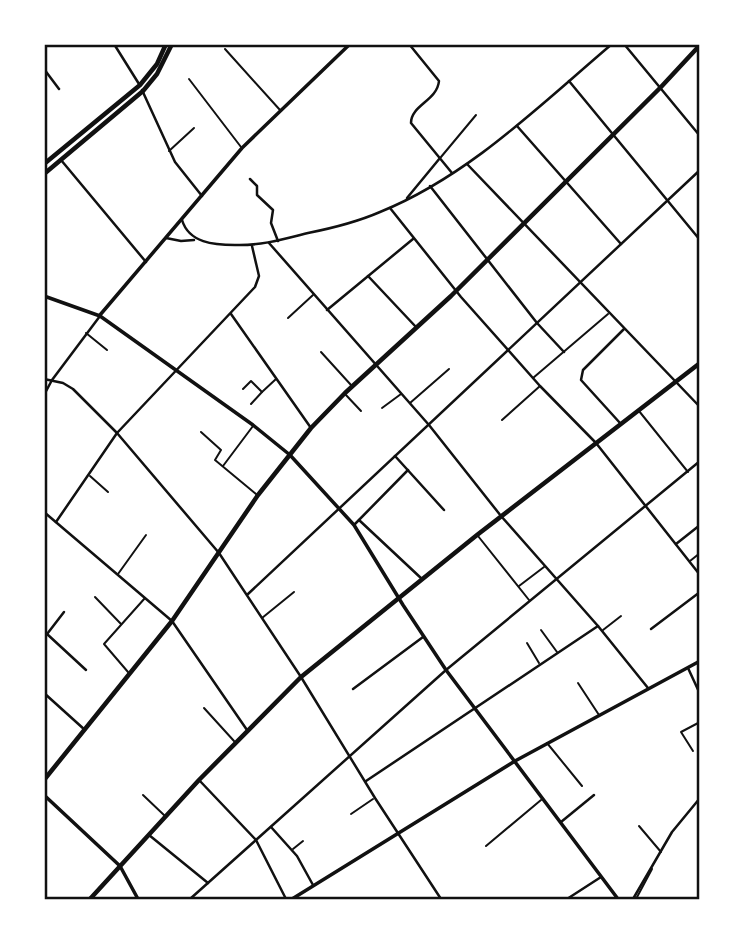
<svg xmlns="http://www.w3.org/2000/svg" width="744" height="943" font-family="'Work Sans',sans-serif">
  <rect width="100%" height="100%" fill="#fff"/>
  <g fill="none" stroke-linecap="round" stroke-linejoin="round">
    <!-- service -->
    <g stroke="#111" stroke-width="2">
      <path d="M639,411L688,472"/>
      <path d="M201,432L221,450L215,460L256,494"/>
      <path d="M223,466L253,426"/>
      <path d="M478,536L529,600"/>
      <path d="M690,561L700,553"/>
      <path d="M128,672L104,644L145,598"/>
      <path d="M547,743L582,786"/>
    </g>
    <!-- pedestrian -->
    <g stroke="#111" stroke-width="2">
      <path d="M225,49L280,110"/>
      <path d="M189,79L241,147"/>
      <path d="M169,151L194,128"/>
      <path d="M441,157L476,115"/>
      <path d="M288,318L313,295"/>
      <path d="M86,333L107,350"/>
      <path d="M321,352L351,385"/>
      <path d="M533,378L608,314"/>
      <path d="M243,389L251,381L262,392L276,379"/>
      <path d="M345,394L361,411"/>
      <path d="M410,403L449,369"/>
      <path d="M251,404L262,392"/>
      <path d="M382,408L401,394"/>
      <path d="M502,420L540,386"/>
      <path d="M90,476L108,492"/>
      <path d="M118,574L146,535"/>
      <path d="M519,586L544,567"/>
      <path d="M95,597L121,624"/>
      <path d="M262,618L294,592"/>
      <path d="M541,630L557,652"/>
      <path d="M603,630L621,616"/>
      <path d="M527,643L539,663"/>
      <path d="M578,683L599,715"/>
      <path d="M204,708L234,741"/>
      <path d="M693,751L681,732L700,722"/>
      <path d="M143,795L165,816"/>
      <path d="M351,814L373,799"/>
      <path d="M639,826L661,852"/>
      <path d="M486,846L541,800"/>
      <path d="M293,849L303,841"/>
      <path d="M636,899L652,869"/>
    </g>
    <!-- minor -->
    <g stroke="#111" stroke-width="2.5">
      <path d="M114,44L139,84"/>
      <path d="M409,44L439,81C437,101 411,105 411,123L452,173"/>
      <path d="M624,44L700,136"/>
      <path d="M44,69L59,89"/>
      <path d="M569,81L700,240"/>
      <path d="M142,90L175,162L202,196"/>
      <path d="M517,126L621,244"/>
      <path d="M61,160L146,262"/>
      <path d="M467,164L700,407"/>
      <path d="M250,179L257,186V195L273,210L271,223L278,241"/>
      <path d="M430,186L537,323L564,352"/>
      <path d="M407,198L440,158"/>
      <path d="M390,208L461,297L540,386L596,443L700,575"/>
      <path d="M182,220C189,243 214,245 235,245C260,246 284,239 308,233C333,228 357,222 380,212C469,176 540,105 612,44"/>
      <path d="M166,238L181,241L194,240"/>
      <path d="M269,243L429,425L501,516L598,626L648,688"/>
      <path d="M368,276L416,327"/>
      <path d="M327,310L413,239"/>
      <path d="M231,314L311,428"/>
      <path d="M44,379L63,383L73,389L117,433L219,553L301,677L375,798L441,899"/>
      <path d="M44,395L52,380L100,316"/>
      <path d="M620,423L581,380L583,370L624,329"/>
      <path d="M395,456L444,510"/>
      <path d="M44,512L172,621L247,730"/>
      <path d="M359,520L422,579"/>
      <path d="M56,522L117,433L255,287L259,276L252,246"/>
      <path d="M354,525L408,470"/>
      <path d="M676,544L700,525"/>
      <path d="M248,594L700,170"/>
      <path d="M651,629L700,592"/>
      <path d="M47,634L86,670"/>
      <path d="M44,638L64,612"/>
      <path d="M688,668L700,694"/>
      <path d="M353,689L423,637"/>
      <path d="M44,693L85,730"/>
      <path d="M199,780L256,840L286,899"/>
      <path d="M366,781L598,626"/>
      <path d="M561,822L594,795"/>
      <path d="M271,827L297,856L313,885"/>
      <path d="M149,835L208,883"/>
      <path d="M190,899L446,670L700,461"/>
      <path d="M567,899L601,877"/>
      <path d="M633,899L672,832L700,798"/>
    </g>
    <!-- tertiary -->
    <g stroke="#111" stroke-width="3.5">
      <path d="M44,296L100,316L253,425L290,455L354,525L403,605L446,670L618,899"/>
      <path d="M100,315L242,148L350,44"/>
      <path d="M44,795L120,866L138,899"/>
      <path d="M292,899L515,761L700,661"/>
    </g>
    <!-- secondary -->
    <g stroke="#111" stroke-width="4.5">
      <path d="M44,164L140,85L157,64L166,44"/>
      <path d="M44,174L143,91L157,74L172,44"/>
      <path d="M44,780L172,621L258,495L311,428L345,393L451,296L661,87L700,45"/>
      <path d="M90,899L199,780L301,677L477,535L700,363"/>
    </g>
  </g>
  <!-- border -->
  <rect width="744" height="943" fill="none" stroke="#ffffff" stroke-width="91"/>
  <rect x="46" y="46" width="652" height="852" fill="none" stroke="#111" stroke-width="2.5"/>
</svg>
